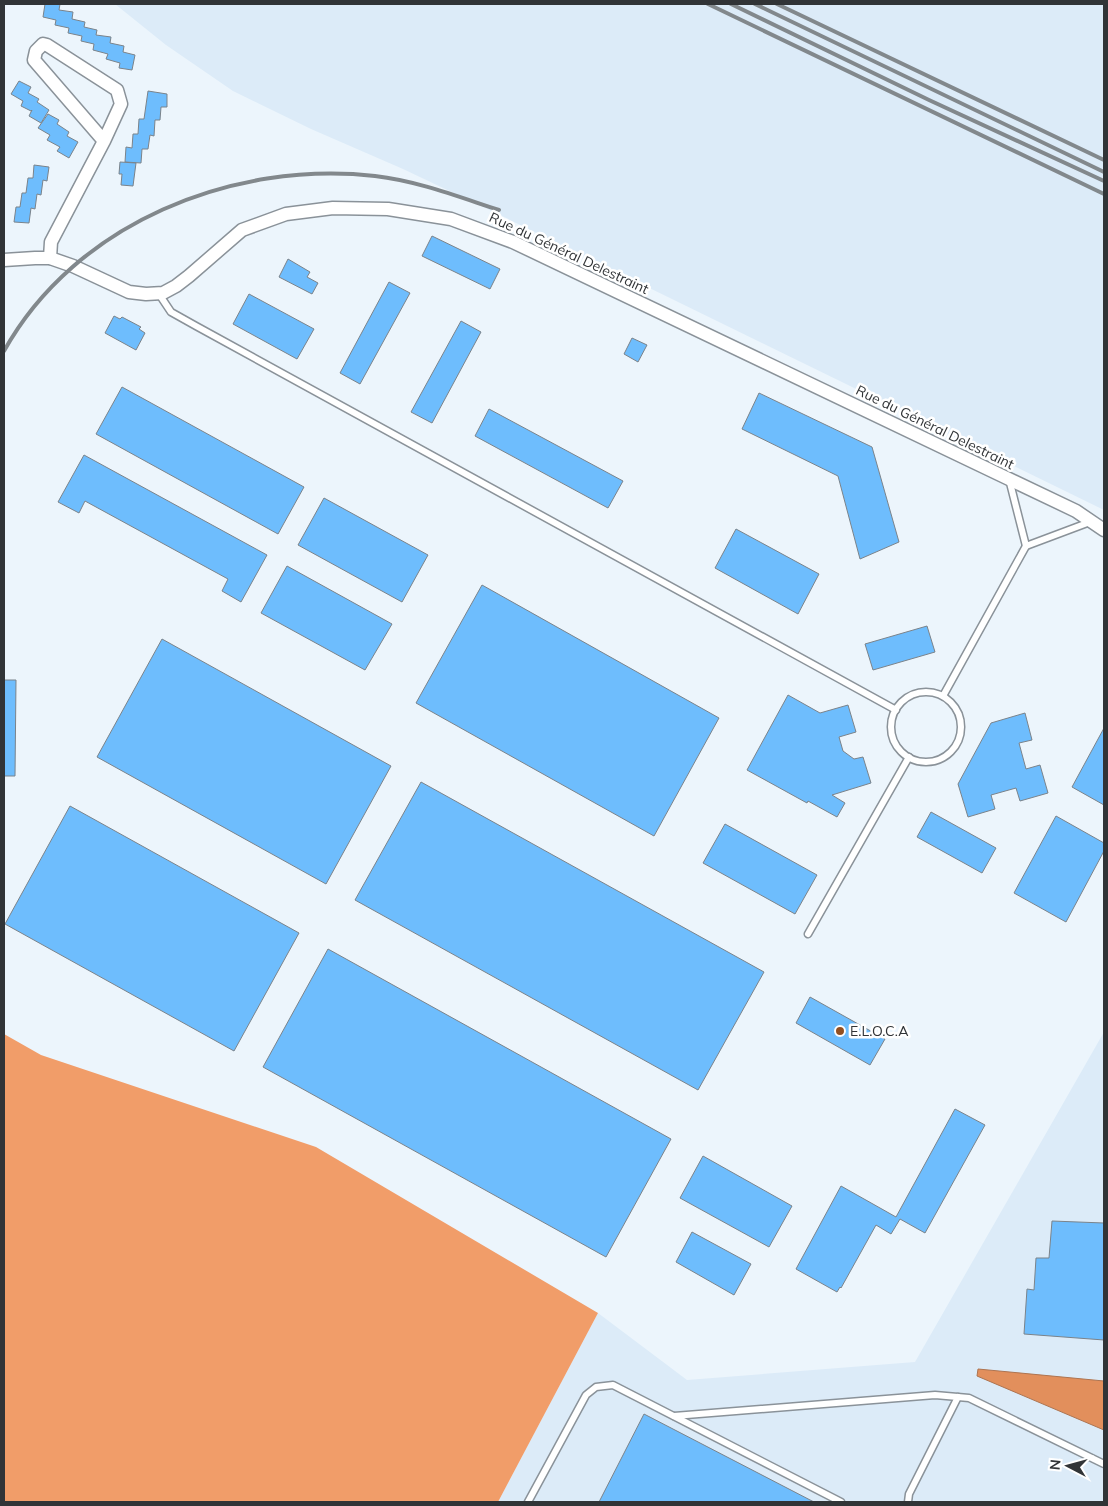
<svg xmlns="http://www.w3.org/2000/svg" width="1108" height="1506" font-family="Mulish,sans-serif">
  <rect width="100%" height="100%" fill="#ecf5fc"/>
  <!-- built -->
  <g fill="#dcebf8">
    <path d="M115,4H1104V510L498,214L403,169L311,129L233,91L166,45Z"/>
    <path d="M1104,1032V1502H498L598,1313L687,1380L915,1362Z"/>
  </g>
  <!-- forest -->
  <path fill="#f19d69" d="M4,1034L41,1055L316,1147L598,1313L498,1502H4Z"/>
  <!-- water -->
  <path fill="#e28f5c" stroke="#ad7451" d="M978,1369L1104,1381V1430L977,1376Z"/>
  <!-- building -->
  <g fill="#6ebdfd" stroke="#7b838a">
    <path d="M45,4H60L59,10L73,12L72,19L85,22L84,27L97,30L96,35L111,37L110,43L124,46L123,52L135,55L132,70L119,68L120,63L106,59L108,54L93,50L94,44L81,41L82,36L68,33L69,28L55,25L56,20L43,17Z"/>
    <path d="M19,81L31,87L28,93L39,99L37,102L49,110L41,123L29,116L32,110L31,111L21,106L23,101L11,94Z"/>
    <path d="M148,91L167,94V107H161L160,120H155L154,136L150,135L148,149H142L141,163L125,162L126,147L132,148L133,134H138L139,119H144Z"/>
    <path d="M48,114L59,120L57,124L69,132L67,136L78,142L69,158L57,151L60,147L47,140L50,135L38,128Z"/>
    <path d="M120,162L136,163L133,186L121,185L122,174H119Z"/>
    <path d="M34,165L49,167L47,181L43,180L41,195L37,194L35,209L31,208L29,223L14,222L16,207H20L22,193H26L28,178H33Z"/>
    <path d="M432,236L500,269L490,289L422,256Z"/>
    <path d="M288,259L310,272L307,277L318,283L312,294L279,277Z"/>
    <path d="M389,282L410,293L360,384L340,373Z"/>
    <path d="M249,294L314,329L297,359L233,324Z"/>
    <path d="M114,316L120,319L122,317L141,327L139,329L145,333L136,350L105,333Z"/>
    <path d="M461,321L481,332L432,423L411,412Z"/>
    <path d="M632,338L647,345L638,362L624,354Z"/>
    <path d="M122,387L304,487L278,534L96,434Z"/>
    <path d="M759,393L872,447L899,542L860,559L838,476L742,429Z"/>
    <path d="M489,409L623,481L608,508L475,436Z"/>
    <path d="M84,455L267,555L241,602L222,591L228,579L85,501L79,513L58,502Z"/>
    <path d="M324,498L428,555L402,602L298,545Z"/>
    <path d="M736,529L819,574L798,614L715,568Z"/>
    <path d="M287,566L392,624L365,670L261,613Z"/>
    <path d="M482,585L719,718L654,836L416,703Z"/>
    <path d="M927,626L935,652L873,670L865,644Z"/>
    <path d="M162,639L391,766L326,884L97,757Z"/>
    <path d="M4,680H16L15,776H4Z"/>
    <path d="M788,695L820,713L848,705L856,732L839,737L843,751L854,759L863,757L871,783L832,795L845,803L837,817L808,801L807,803L747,770Z"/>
    <path d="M1025,713L1032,740L1019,743L1026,769L1040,765L1048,793L1020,801L1016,788L991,795L995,809L968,817L958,784L991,723Z"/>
    <path d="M1104,728V805L1072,787Z"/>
    <path d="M421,782L764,972L698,1090L355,900Z"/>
    <path d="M70,806L299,933L234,1051L5,924Z"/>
    <path d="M931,812L996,848L982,873L917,837Z"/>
    <path d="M1056,816L1104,843V851L1066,922L1014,893Z"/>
    <path d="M725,824L817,875L795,914L703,863Z"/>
    <path d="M328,949L671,1139L606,1257L263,1067Z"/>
    <path d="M810,997L885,1039L870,1065L796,1023Z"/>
    <path d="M955,1109L985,1125L925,1233L900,1219L891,1234L876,1225L841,1288L840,1287L837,1292L796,1269L841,1186L896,1217Z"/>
    <path d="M703,1156L792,1206L769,1247L680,1198Z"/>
    <path d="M1052,1221L1104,1223V1340L1024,1334L1027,1289L1034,1290L1036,1258H1049Z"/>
    <path d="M692,1232L751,1264L734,1295L676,1262Z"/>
    <path d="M644,1414L814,1502H599Z"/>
  </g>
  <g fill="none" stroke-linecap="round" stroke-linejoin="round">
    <defs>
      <g id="service">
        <path d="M159,294L171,312L196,326L896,710"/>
        <path d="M1009,479L1026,546L1090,522"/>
        <circle cx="926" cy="727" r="35"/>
        <path d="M943,696L1026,546"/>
        <path d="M808,934L909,757"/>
        <path d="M674,1416L935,1395L969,1398L1104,1464"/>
        <path d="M528,1502L586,1395L596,1387L613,1385L841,1502"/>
        <path d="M908,1502L909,1494L958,1397"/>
      </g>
      <g id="minor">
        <path d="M50,258L51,242L104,141L121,104L117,90L47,45L43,44L36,51L34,60L104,141"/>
        <path d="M4,260L35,258H50L73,266L129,292L146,294L163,293L176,286L189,276L242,230L286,214L333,208L388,209L451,219L513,242L1076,511L1104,530"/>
      </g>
    </defs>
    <!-- service casing -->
    <use href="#service" stroke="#8a9299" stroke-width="9"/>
    <!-- minor casing -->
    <use href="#minor" stroke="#8a9299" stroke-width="15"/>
    <!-- service -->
    <use href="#service" stroke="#fff" stroke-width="6"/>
    <!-- minor -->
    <use href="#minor" stroke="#fff" stroke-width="12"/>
    <!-- rail -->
    <g stroke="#82888c" stroke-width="4">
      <path d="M708,4L1104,194"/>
      <path d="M731,4L929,100L1104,181"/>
      <path d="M755,4L1104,172"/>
      <path d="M777,4L1104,160"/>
      <path d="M4,351C75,223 233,160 375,176C418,181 459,197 499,210"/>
    </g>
  </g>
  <!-- markers -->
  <circle fill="#924f21" stroke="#fff" stroke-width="2" cx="840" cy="1031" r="5"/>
  <g text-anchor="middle" stroke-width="5" stroke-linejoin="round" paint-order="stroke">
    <!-- street labels -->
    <g font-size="14" fill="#313437" stroke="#fff">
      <text transform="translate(569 253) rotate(25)" y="5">Rue du Général Delestraint</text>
      <text transform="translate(935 427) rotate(26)" y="5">Rue du Général Delestraint</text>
    </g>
    <!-- poi labels -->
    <g font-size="14" fill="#313437" stroke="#fff" text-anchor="start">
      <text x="850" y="1036">E.L.O.C.A</text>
    </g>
  </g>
  <!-- border -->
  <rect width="1108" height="1506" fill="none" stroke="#313437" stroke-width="10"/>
  <!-- north arrow -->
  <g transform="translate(1068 1466) rotate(276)" stroke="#ffffff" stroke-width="4" paint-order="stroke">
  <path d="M0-4L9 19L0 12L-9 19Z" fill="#313437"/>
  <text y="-8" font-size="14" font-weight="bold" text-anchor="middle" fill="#313437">N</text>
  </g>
</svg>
